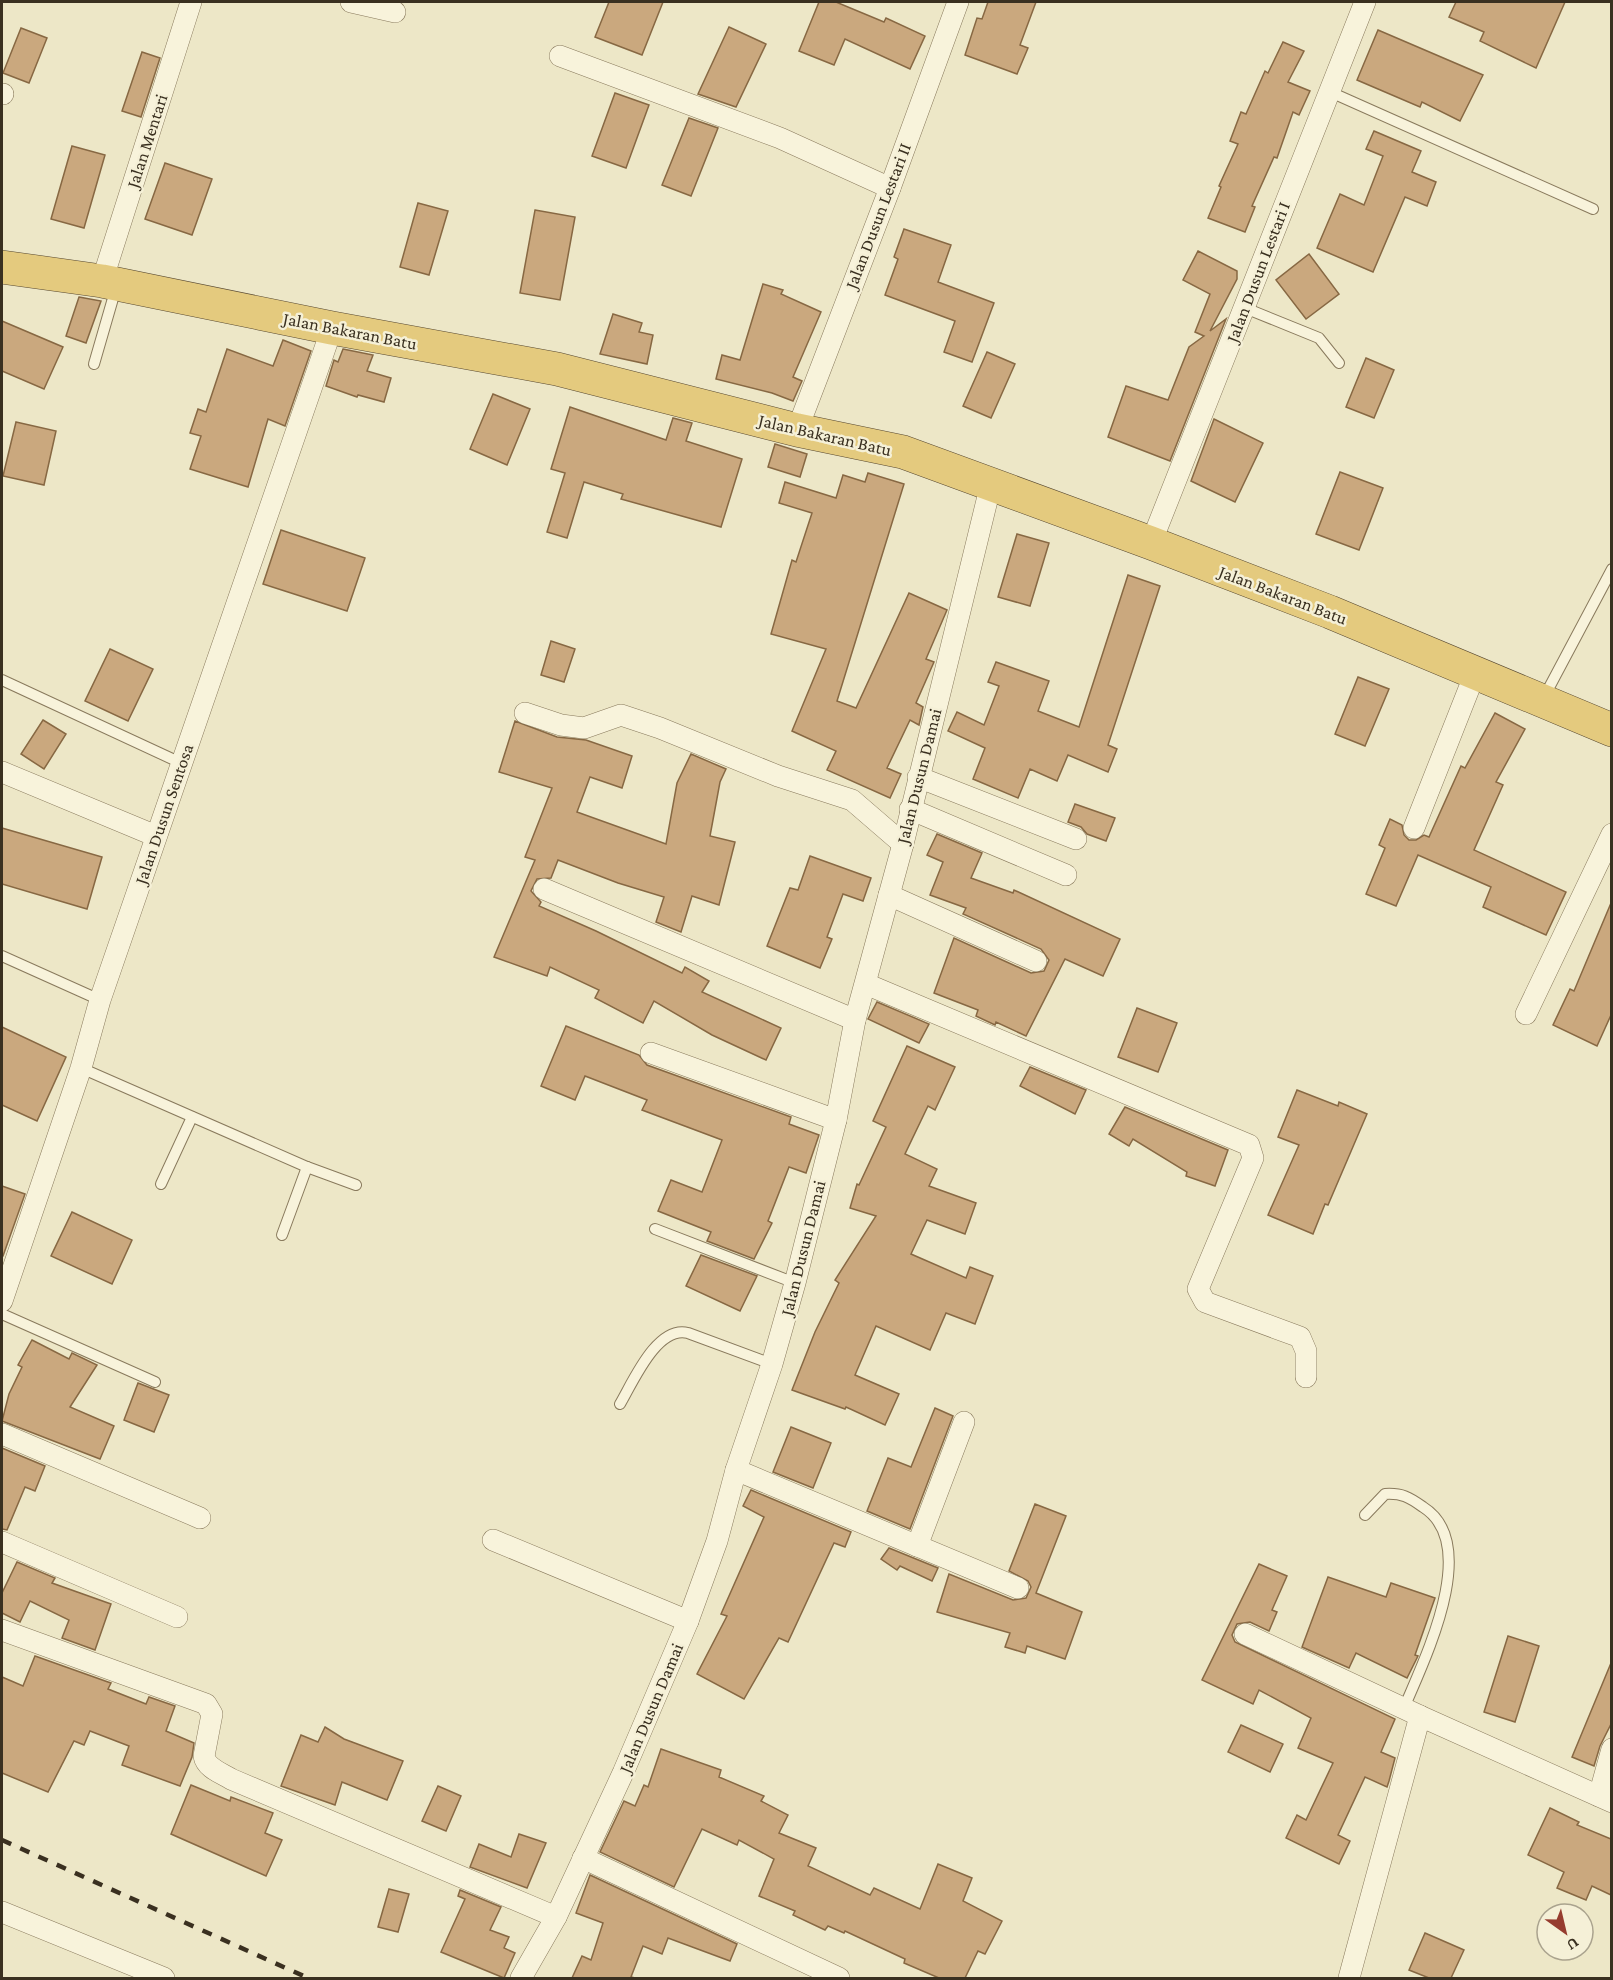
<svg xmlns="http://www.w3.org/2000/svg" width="1613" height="1980" font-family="'Crimson Pro',serif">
  <rect width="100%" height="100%" fill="#ede7c7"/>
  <!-- building -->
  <g fill="#caa87e" stroke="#876843" stroke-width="1.5">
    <path d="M609,2H663L642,55L595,37Z"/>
    <path d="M819,2H836L884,22L886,18L925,36L910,69L845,39L834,65L799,51Z"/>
    <path d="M988,2H1036L1020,45L1028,48L1017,74L965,55L977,18L982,19Z"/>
    <path d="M1456,2H1565L1536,68L1480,41L1484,32L1449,17Z"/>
    <path d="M729,27L766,44L736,107L698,94Z"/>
    <path d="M21,28L47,38L29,83L3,73Z"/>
    <path d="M1378,30L1483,75L1460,121L1422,102L1420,107L1357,80Z"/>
    <path d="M1283,42L1304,51L1288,82L1310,91L1299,115L1293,112L1277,158L1274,157L1252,206L1255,207L1245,232L1208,218L1221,187L1219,186L1238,144L1230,141L1241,112L1246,114L1265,71L1268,73Z"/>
    <path d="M142,52L160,58L141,117L122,111Z"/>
    <path d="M615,93L649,105L626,168L592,156Z"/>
    <path d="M689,118L718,128L691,196L662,185Z"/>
    <path d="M1374,131L1421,151L1412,172L1436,182L1427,206L1405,197L1373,272L1317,248L1340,194L1364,205L1383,156L1366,149Z"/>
    <path d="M72,146L105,155L84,228L51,219Z"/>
    <path d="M165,163L212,179L192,235L145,219Z"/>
    <path d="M418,203L448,211L429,275L400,267Z"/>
    <path d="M535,210L575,217L560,300L520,293Z"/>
    <path d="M904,229L951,245L938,282L994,303L972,362L944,352L955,321L885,295L898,259L894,257Z"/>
    <path d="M1198,251L1237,271V279L1210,331L1226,319L1170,461L1108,437L1126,386L1168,400L1189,347L1204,336L1195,332L1210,294L1183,280Z"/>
    <path d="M1309,254L1339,294L1306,319L1276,280Z"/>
    <path d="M763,284L783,290L781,294L821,312L793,377L802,381L793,401L772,393L716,379L722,355L740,360Z"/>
    <path d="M79,297L101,301L86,343L66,336Z"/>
    <path d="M613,314L642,323L639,332L653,335L647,364L600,354Z"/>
    <path d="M2,321L63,347L44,389L2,371Z"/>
    <path d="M283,340L311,351L285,426L268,419L248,487L190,469L201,436L190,433L198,409L206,412L227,349L273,366Z"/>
    <path d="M343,349L373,355L367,371L391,378L384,402L358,395L357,397L326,386L334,360L338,362Z"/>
    <path d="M987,352L1015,364L991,418L963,406Z"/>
    <path d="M1366,358L1394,370L1374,418L1346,407Z"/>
    <path d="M493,394L530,409L507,465L470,449Z"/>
    <path d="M570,407L666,440L673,418L692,423L686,441L742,459L721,527L621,499L623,494L584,482L567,538L547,532L565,473L551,469Z"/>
    <path d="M1214,419L1263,443L1235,502L1191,481Z"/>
    <path d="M16,422L56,431L44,485L3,476Z"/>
    <path d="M775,444L807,454L800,477L768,467Z"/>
    <path d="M1340,472L1383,488L1359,550L1316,534Z"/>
    <path d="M868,473L904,484L837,701L856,708L909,593L947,610L926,659L934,662L916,703L923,707L919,725L910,720L887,768L901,774L890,798L827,770L836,751L792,731L826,649L771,634L792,560L796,562L812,513L779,503L785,482L836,498L843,475L865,482Z"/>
    <path d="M281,530L365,558L347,611L263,584Z"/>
    <path d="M1017,534L1049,543L1030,606L998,597Z"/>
    <path d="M1128,575L1160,586L1108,745L1117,749L1108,772L1068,755L1057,781L1030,769L1018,798L973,779L985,748L948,731L957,712L984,725L999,686L988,682L996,662L1049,681L1038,711L1079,727Z"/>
    <path d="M551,641L575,649L564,682L541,675Z"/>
    <path d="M110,649L153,669L128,721L85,701Z"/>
    <path d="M1358,677L1389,689L1365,746L1335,734Z"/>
    <path d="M1495,713L1525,729L1496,782L1503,785L1474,850L1566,892L1546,935L1483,907L1491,887L1418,855L1396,906L1366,894L1385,848L1379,845L1390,819L1402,825L1404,835L1409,840H1416L1424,835L1429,837L1461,766L1465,768Z"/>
    <path d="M43,720L66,734L44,769L21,754Z"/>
    <path d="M515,721L557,737L586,740L632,756L622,788L590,777L577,812L666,844L677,783L691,754L726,769L720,782L710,836L735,842L719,905L692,896L681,932L656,922L664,897L618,883L558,860L551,878L537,879L531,891L541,902L539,906L596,931L682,973L685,967L709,981L702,992L781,1028L766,1060L712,1035L654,1001L643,1023L595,998L599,990L550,967L547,976L494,957L535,860L525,857L552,788L499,772Z"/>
    <path d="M1075,804L1115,818L1106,841L1087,834L1081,827L1068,822Z"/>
    <path d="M2,828L102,857L87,909L2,884Z"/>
    <path d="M937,834L982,853L971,878L1013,893L1014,890L1120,939L1103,976L1065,959L1026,1036L996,1022L995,1025L976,1016L978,1010L934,993L954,938L1031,973L1044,971L1049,960L1041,949L963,914L966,908L930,895L943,862L927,855Z"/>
    <path d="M810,856L871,878L863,901L843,894L827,937L832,939L820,968L767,946L790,888L798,890Z"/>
    <path d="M1611,903V1015L1597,1046L1553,1025L1570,989L1574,991Z"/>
    <path d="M877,1002L929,1024L919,1043L868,1019Z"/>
    <path d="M1137,1008L1177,1023L1158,1072L1118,1057Z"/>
    <path d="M566,1026L639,1055L647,1065L791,1117L789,1124L819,1135L806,1173L789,1167L768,1221L772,1223L754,1259L707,1241L711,1232L658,1211L671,1180L702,1192L722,1140L642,1110L647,1100L585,1076L575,1100L541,1086Z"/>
    <path d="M2,1027L66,1057L37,1121L2,1105Z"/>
    <path d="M907,1046L955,1067L935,1110L928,1106L905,1154L937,1169L929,1186L976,1203L965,1234L927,1220L911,1254L966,1278L970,1267L993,1276L975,1324L946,1313L930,1350L876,1326L855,1375L899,1394L885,1425L846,1407L845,1409L792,1390L815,1332L839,1283L835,1280L876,1216L850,1208L857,1184L859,1185L886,1127L873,1121Z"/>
    <path d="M1030,1067L1086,1090L1075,1114L1020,1086Z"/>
    <path d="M1297,1090L1338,1106L1339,1102L1367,1114L1328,1205L1325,1204L1313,1234L1268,1215L1299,1145L1278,1137Z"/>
    <path d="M1125,1107L1228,1150L1215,1186L1186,1176L1187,1172L1133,1139L1129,1146L1109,1134Z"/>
    <path d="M2,1186L25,1194L3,1256H2Z"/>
    <path d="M72,1212L132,1240L112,1284L51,1256Z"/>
    <path d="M701,1255L757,1276L740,1311L686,1286Z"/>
    <path d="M32,1340L69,1359L72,1353L97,1365L70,1407L114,1426L100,1459L2,1421L9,1394L22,1367L18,1365Z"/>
    <path d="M138,1383L169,1395L154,1432L124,1420Z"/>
    <path d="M935,1408L953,1416L910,1529L867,1511L888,1458L911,1467Z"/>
    <path d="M791,1427L831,1443L813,1488L773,1472Z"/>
    <path d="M2,1448L45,1466L35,1491L25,1487L7,1530L2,1529Z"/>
    <path d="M751,1490L851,1532L845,1547L834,1543L788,1642L779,1638L744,1699L697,1674L727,1616L721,1614L764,1517L743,1506Z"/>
    <path d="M1035,1504L1066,1516L1036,1593L1082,1612L1065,1659L1027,1646L1025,1653L1005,1647L1010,1633L937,1612L949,1574L1013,1600L1026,1598L1031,1587L1028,1581L1009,1571Z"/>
    <path d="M889,1548L938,1568L932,1581L900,1566L897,1570L881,1559Z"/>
    <path d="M17,1562L55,1578L52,1583L111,1604L95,1650L62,1638L69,1620L30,1601L20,1622L2,1613V1593Z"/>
    <path d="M1259,1564L1287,1576L1272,1610L1277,1612L1269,1631L1250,1622L1237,1624L1232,1635L1235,1642L1395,1719L1381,1752L1395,1758L1389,1781L1387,1787L1365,1777L1338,1835L1350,1841L1339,1864L1286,1838L1297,1815L1306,1820L1333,1763L1298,1748L1311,1718L1259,1690L1253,1704L1202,1680Z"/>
    <path d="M1328,1577L1386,1597L1391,1583L1435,1598L1415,1655L1418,1656L1407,1678L1356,1653L1349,1668L1302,1647Z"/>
    <path d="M1508,1636L1539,1646L1515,1722L1484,1712Z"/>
    <path d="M35,1656L108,1682L111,1683L108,1689L146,1704L149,1697L175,1706L166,1731L194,1743L192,1757L180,1786L122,1765L129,1746L90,1731L84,1745L74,1741L48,1792L2,1773V1677L23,1686Z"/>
    <path d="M1611,1663V1724L1600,1746L1594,1766L1572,1757Z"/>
    <path d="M1241,1725L1283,1744L1270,1772L1228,1752Z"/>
    <path d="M325,1727L344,1739L403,1761L387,1800L342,1782L335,1805L281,1786L301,1735L318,1742Z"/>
    <path d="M661,1749L721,1770L719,1777L764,1796L761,1801L788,1815L779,1833L816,1848L808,1866L870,1895L874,1888L920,1909L938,1864L972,1878L963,1901L1002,1921L985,1954L978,1951L965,1978H939L904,1963L905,1959L845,1931L844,1933L828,1926L825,1930L793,1915L795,1911L759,1896L774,1859L739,1840L737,1845L702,1829L674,1887L600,1852L624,1801L635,1806L644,1785L648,1787Z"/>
    <path d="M191,1785L230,1801L231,1797L273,1813L265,1833L282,1840L266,1876L171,1834Z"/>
    <path d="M438,1786L461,1796L446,1831L422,1821Z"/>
    <path d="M1550,1808L1579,1822L1577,1825L1611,1839V1895L1592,1886L1586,1900L1557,1888L1564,1872L1528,1855Z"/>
    <path d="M519,1834L546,1843L527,1888L470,1867L479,1844L511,1857Z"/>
    <path d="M590,1875L737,1944L730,1961L668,1938L662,1954L643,1946L631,1977L635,1978H572L582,1956L591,1960L603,1923L576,1913Z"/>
    <path d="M389,1889L409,1894L398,1932L378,1927Z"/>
    <path d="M460,1890L501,1907L490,1930L509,1937L504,1948L515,1953L504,1978L441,1952L465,1899L458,1896Z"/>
    <path d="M1425,1933L1464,1950L1451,1978H1429L1409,1970Z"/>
  </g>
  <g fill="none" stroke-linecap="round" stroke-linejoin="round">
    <defs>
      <g id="service">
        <path d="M1328,91L1593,209"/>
        <path d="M1245,308L1319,338L1339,363"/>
        <path d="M94,364L116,288"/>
        <path d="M2,680L181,763"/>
        <path d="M1543,699L1612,569"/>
        <path d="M2,956L100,1000"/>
        <path d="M81,1068L307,1167L356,1185"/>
        <path d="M161,1184L192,1117"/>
        <path d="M655,1229L795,1283"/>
        <path d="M282,1235L307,1167"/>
        <path d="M2,1314L155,1382"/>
        <path d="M620,1404C633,1382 657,1325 688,1333L772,1364"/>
        <path d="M1365,1515L1385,1494C1402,1493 1409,1497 1423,1507C1482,1544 1424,1660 1404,1708"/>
      </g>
      <g id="minor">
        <path d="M351,2L395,12"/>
        <path d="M560,56L780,138L890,188"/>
        <path d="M2,94H3"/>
        <path d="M102,281L191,2"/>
        <path d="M797,430L890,188L958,2"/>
        <path d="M1151,543L1365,2"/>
        <path d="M525,713L561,725L584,728L621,715L660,728L778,776L852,800L903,844"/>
        <path d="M2,772L156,836"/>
        <path d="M918,777L1076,839"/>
        <path d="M910,809L1066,875"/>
        <path d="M1414,828L1476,671"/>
        <path d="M544,889L855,1020"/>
        <path d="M889,895L1036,961"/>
        <path d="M866,984L1249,1145L1253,1158L1198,1289L1205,1302L1300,1337L1306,1351V1377"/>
        <path d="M1526,1014L1612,834"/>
        <path d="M651,1053L836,1120"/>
        <path d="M2,1301L81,1068L100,1000L332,328"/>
        <path d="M2,1434L200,1518"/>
        <path d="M736,1470L1018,1588"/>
        <path d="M493,1540L688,1621"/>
        <path d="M2,1542L177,1617"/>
        <path d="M917,1546L964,1422"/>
        <path d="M2,1630L206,1704L212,1714L204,1756C206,1768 221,1773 231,1779L556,1917"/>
        <path d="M1245,1634L1420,1716"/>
        <path d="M1599,1796L1612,1749"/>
        <path d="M583,1858L839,1978"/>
        <path d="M2,1912L164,1978"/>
        <path d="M521,1978L556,1917L623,1773L688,1621L717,1541L736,1470L772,1364L795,1283L836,1120L855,1020L903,844L991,484"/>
        <path d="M1349,1978L1420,1716L1612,1802"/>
      </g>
      <path id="trunk" d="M2,267L102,281L332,328L557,369L797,430L903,452L1151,543L1330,612L1612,730"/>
    </defs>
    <!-- service casing -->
    <use href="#service" stroke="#897a5d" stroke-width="12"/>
    <!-- minor casing -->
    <use href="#minor" stroke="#897a5d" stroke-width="22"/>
    <!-- trunk casing -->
    <use href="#trunk" stroke="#574831" stroke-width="34"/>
    <!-- service -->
    <use href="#service" stroke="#f8f3db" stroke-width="10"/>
    <!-- minor -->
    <use href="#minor" stroke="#f8f3db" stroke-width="21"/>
    <!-- trunk -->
    <use href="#trunk" stroke="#e4ca7e" stroke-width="33"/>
    <!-- rail -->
    <path stroke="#3a3020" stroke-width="4.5" stroke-dasharray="10 10" stroke-linecap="butt" d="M2,1840L308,1978"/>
  </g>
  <g text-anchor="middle" stroke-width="5" stroke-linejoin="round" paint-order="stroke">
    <!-- street labels -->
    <g font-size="18" fill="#3a3020" stroke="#f5f0d7">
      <text transform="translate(147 141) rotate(-72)" y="6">Jalan Mentari</text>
      <text transform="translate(878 216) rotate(-69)" y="6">Jalan Dusun Lestari II</text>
      <text transform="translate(1258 272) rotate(-69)" y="6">Jalan Dusun Lestari I</text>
      <text transform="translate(350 331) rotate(11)" y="6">Jalan Bakaran Batu</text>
      <text transform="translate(825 435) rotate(13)" y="6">Jalan Bakaran Batu</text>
      <text transform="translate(1283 595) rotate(21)" y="6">Jalan Bakaran Batu</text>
      <text transform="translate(919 776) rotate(-76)" y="6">Jalan Dusun Damai</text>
      <text transform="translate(164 814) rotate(-71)" y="6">Jalan Dusun Sentosa</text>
      <text transform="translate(803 1248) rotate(-76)" y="6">Jalan Dusun Damai</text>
      <text transform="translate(651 1708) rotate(-67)" y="6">Jalan Dusun Damai</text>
    </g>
  </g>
  <!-- border -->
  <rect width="1613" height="1980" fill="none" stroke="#3a3020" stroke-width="6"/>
  <!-- north arrow -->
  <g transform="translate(1565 1932) rotate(146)"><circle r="28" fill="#f5f0d7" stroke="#aaa38e" stroke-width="1.5"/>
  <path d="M0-4.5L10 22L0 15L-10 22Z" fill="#963c2f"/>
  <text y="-9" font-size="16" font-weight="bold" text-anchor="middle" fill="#3a3020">U</text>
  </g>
</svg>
